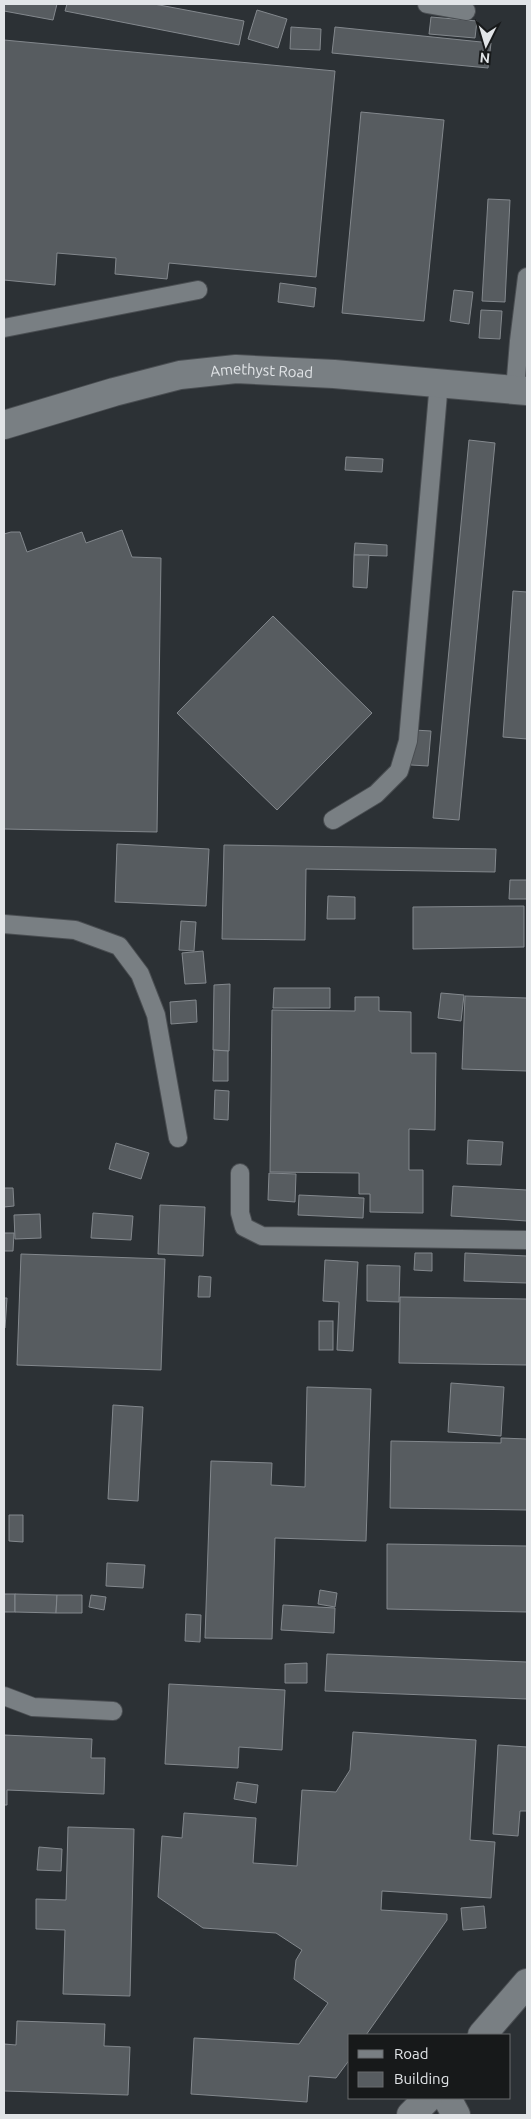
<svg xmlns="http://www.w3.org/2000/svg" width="531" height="2119" font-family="Ubuntu,sans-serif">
  <rect width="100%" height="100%" fill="#2c3135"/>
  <!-- building -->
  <g fill="#575c60" stroke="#83888d">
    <path d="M4,4H57L53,20L4,11Z"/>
    <path d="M67,4H154L244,21L239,45L65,11Z"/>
    <path d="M257,10L287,19L278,48L248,39Z"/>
    <path d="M431,17L477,21L475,38L429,34Z"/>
    <path d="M291,27L321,29L320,50L290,49Z"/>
    <path d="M335,27L491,43L488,68L332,53Z"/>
    <path d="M4,40L335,71L316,277L169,263L167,279L115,274L116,258L57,253L55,285L4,280Z"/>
    <path d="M361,112L444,120L424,321L342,313Z"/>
    <path d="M488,199L510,200L505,302L482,301Z"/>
    <path d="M280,283L316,288L314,307L278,302Z"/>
    <path d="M454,290L473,292L469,324L450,321Z"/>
    <path d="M481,310L502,311L500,339L479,338Z"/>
    <path d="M469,440L495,443L459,820L433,818Z"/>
    <path d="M346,457L383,459L382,472L345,470Z"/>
    <path d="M122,530L132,557L161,558L157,832L4,829V534L11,532H20L27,552L82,532L86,543Z"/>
    <path d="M355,543L387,545V556L354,555Z"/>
    <path d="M354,555H369L367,588L353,587Z"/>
    <path d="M513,591L527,592V739L503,737Z"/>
    <path d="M273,616L372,713L277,810L177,713Z"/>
    <path d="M414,730L431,731L428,766L411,765Z"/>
    <path d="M117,844L209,849L206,906L115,902Z"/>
    <path d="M224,845L496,849L495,872L306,869L305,940L222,939Z"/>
    <path d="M510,880H527V899H509Z"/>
    <path d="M328,896L355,897V919H327Z"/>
    <path d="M524,906V947L413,949V907Z"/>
    <path d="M181,921L196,922L194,951L179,950Z"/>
    <path d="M203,951L206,983L185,984L182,953Z"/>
    <path d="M230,984L229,1051L213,1050L214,985Z"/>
    <path d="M274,988H330V1008H273Z"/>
    <path d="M527,989V1071L462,1069L465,996L527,998Z"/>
    <path d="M441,993L464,995L461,1021L438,1018Z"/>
    <path d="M355,997H379V1011L411,1012V1053H436L435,1130L409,1129V1170H423V1213L370,1212V1194H359V1173L270,1172L272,1010L355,1011Z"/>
    <path d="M196,1000L197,1022L171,1024L170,1002Z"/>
    <path d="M214,1050L228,1051V1081H213Z"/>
    <path d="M215,1090L229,1091L228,1120L214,1119Z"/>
    <path d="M468,1140L503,1142L501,1165L467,1164Z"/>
    <path d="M116,1143L149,1153L141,1179L109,1169Z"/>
    <path d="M269,1173L296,1174L295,1202L268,1200Z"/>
    <path d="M453,1186L527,1190V1221L451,1216Z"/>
    <path d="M4,1188H13L14,1206L4,1207Z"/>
    <path d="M299,1195L364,1198L363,1218L298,1215Z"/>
    <path d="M160,1205L205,1207L203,1256L158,1254Z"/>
    <path d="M93,1213L133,1216L131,1240L91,1238Z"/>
    <path d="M40,1214L41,1238L15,1239L14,1215Z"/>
    <path d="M4,1233H14L13,1251H4Z"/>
    <path d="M415,1253H432V1271L414,1270Z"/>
    <path d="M465,1253L527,1256V1283L464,1281Z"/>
    <path d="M21,1254L165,1259L161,1370L17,1365Z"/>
    <path d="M325,1260L358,1262L353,1351L337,1350L339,1302L323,1301Z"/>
    <path d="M367,1265L400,1266L399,1302L367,1301Z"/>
    <path d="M199,1276L211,1277L210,1297H198Z"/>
    <path d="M400,1297L527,1299V1431V1365L399,1363Z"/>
    <path d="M4,1298H7L5,1328L4,1327Z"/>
    <rect x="319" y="1321" width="14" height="29"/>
    <path d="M451,1383L504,1387L501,1436L448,1432Z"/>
    <path d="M307,1387L371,1389L366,1541L275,1538L272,1639L205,1638L211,1461L272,1463L271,1485L305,1487Z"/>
    <path d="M113,1405L143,1407L138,1501L108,1499Z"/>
    <path d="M501,1438L527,1439V1510L390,1508L391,1441L501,1443Z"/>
    <path d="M9,1515H23V1542L9,1541Z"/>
    <path d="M387,1544L527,1546V1612L387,1609Z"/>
    <path d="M107,1563L145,1565L143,1588L106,1586Z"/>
    <path d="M320,1590L337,1593L335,1607L318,1604Z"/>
    <rect x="4" y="1594" width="11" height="18"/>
    <path d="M15,1594L57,1595L56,1613L15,1612Z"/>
    <path d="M57,1595H82V1613H56Z"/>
    <path d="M91,1595L106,1597L104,1610L89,1607Z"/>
    <path d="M283,1605L335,1608L334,1633L281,1630Z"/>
    <path d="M186,1614L201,1615L200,1642L185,1641Z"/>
    <path d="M327,1654L527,1662V1699L325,1691Z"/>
    <path d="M307,1663V1683H285V1664Z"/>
    <path d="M169,1684L285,1690L282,1750L239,1747L238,1768L165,1764Z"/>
    <path d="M353,1732L476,1740L470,1840L495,1842L491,1898L382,1891L381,1910L447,1914V1920L366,2035H350V2059L336,2078L309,2076L307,2102L191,2094L194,2038L299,2044L328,2003L294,1979L296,1960L302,1950L276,1933L203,1928L158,1897L162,1836L182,1838L184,1813L256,1818L253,1863L297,1866L302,1790L336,1792L350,1770Z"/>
    <path d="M4,1735L92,1739L91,1758H105L104,1794L7,1790V1805H4Z"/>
    <path d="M498,1745L527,1747V1811H520L518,1836L493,1834Z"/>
    <path d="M237,1782L258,1785L256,1803L234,1799Z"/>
    <path d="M68,1827L134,1829L130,1996L63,1994L65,1930L36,1929V1899L66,1900Z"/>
    <path d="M39,1847L62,1849L61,1871L37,1870Z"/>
    <path d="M484,1906L486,1928L463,1930L461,1908Z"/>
    <path d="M17,2021L105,2024L104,2046L130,2047L128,2095L4,2091V2044L16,2045Z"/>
  </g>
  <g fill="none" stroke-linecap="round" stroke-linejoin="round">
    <defs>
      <g id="lane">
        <path d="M427,4L466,11"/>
        <path d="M4,328L198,290"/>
        <path d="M515,390L519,341L527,277"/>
        <path d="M333,820L376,794L399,771L408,741L439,382"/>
        <path d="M4,924L75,930L119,946L140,974L156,1015L178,1138"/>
        <path d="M240,1173V1213L244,1227L262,1236L527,1240"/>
        <path d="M4,1696L33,1707L113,1711"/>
      </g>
      <g id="street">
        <path id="s1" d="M4,425L114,392L180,375L236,369L334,374L527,391"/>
        <path d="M482,2035L527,1983"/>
        <path d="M447,2098L456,2115"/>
        <path d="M411,2115L428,2098"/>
      </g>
    </defs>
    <!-- lane casing -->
    <use href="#lane" stroke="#4a4e52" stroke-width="20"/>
    <!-- street casing -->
    <use href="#street" stroke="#4a4e52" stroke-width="30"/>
    <!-- lane -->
    <use href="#lane" stroke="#797f83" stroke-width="18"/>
    <!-- street -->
    <use href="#street" stroke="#797f83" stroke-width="28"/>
  </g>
  <g text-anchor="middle" stroke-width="4" stroke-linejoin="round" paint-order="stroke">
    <!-- street labels -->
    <g font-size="15" fill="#e1e4e7" stroke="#17191a">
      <text dy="5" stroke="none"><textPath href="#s1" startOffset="265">Amethyst Road</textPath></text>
    </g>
  </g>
  <!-- border -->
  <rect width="531" height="2119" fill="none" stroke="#e1e4e7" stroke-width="10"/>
  <!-- legend -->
  <rect x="348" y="2034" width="162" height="65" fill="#17191a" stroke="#686a6c"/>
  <rect x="358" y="2050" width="25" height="8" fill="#797f83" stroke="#686a6c"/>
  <text x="394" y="2059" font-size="15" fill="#e1e4e7">Road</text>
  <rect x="358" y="2072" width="25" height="15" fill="#575c60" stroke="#686a6c"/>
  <text x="394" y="2084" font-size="15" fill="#e1e4e7">Building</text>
  <!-- north arrow -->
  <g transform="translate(486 45) rotate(185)" stroke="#17191a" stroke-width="4" paint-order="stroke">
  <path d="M0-4L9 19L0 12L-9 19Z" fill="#e1e4e7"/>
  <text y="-8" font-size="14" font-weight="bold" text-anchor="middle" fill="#e1e4e7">N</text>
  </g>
</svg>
